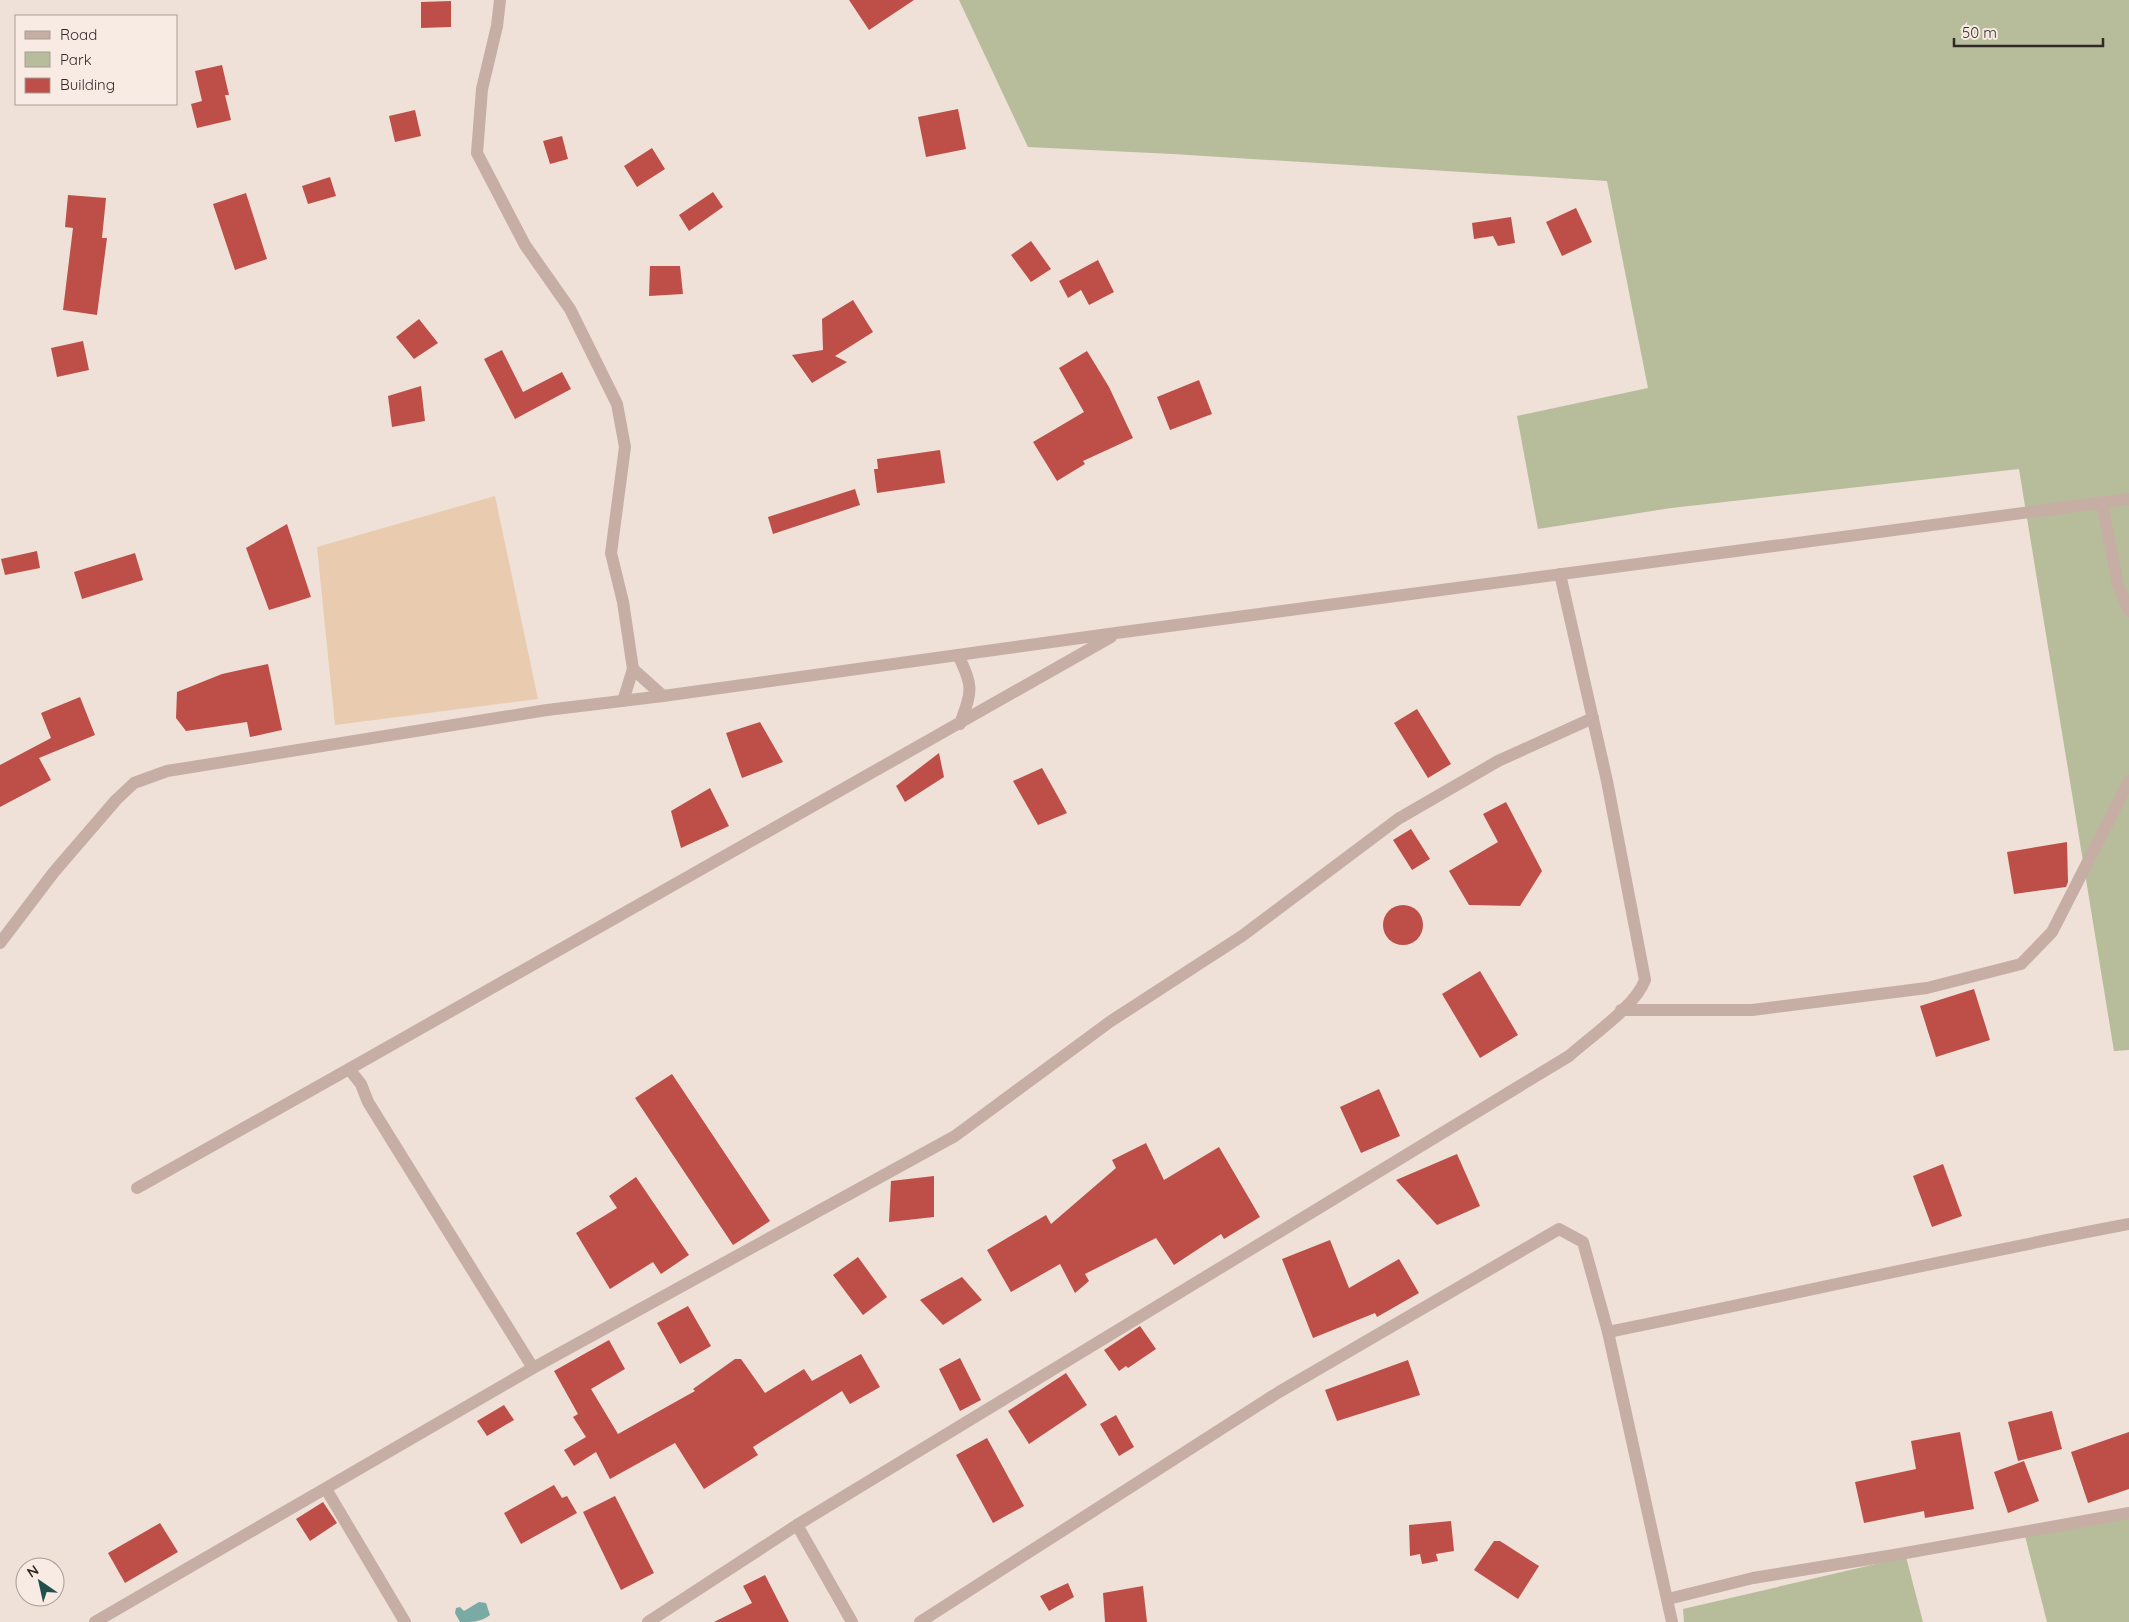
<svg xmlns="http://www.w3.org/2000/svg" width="2129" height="1622" font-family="Quicksand,sans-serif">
  <rect width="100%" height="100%" fill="#efe0d8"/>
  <!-- green -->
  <g fill="#b7bc9a">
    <path d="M959,0H2129V1050L2114,1051L2019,469L1671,508L1538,529L1517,416L1648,388L1607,181L1173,154L1028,147Z"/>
    <path d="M2129,1517V1622H2047L2025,1536Z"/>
    <path d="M1906,1557L1923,1622H1684L1683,1609Z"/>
  </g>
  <!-- sand -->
  <path fill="#e9cbb0" d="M495,496L538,699L335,725L317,547Z"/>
  <!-- water -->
  <path fill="#79aaa3" d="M479,1602L486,1603L490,1615C482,1622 471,1622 460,1622L455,1613L456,1608L460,1607L464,1611Z"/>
  <!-- building -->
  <g fill="#bd4f48">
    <path d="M849,0H914L869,30Z"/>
    <path d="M451,1V27L421,28V2Z"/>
    <path d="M222,65L229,95H225L231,120L197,128L191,104L202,101L195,71Z"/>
    <path d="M958,109L966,149L926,157L918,117Z"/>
    <path d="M415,110L421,136L395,142L389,116Z"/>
    <path d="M562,136L568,159L550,164L543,141Z"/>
    <path d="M652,148L665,169L637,187L624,166Z"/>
    <path d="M330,177L336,196L308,204L302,186Z"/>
    <path d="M713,192L723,207L689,231L679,215Z"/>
    <path d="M246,193L267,259L235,270L213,204Z"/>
    <path d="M68,195L106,198L102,238H107L97,315L63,310L73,228L65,227Z"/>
    <path d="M1576,208L1592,242L1562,256L1546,222Z"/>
    <path d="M1511,217L1515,243L1498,246L1493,236L1474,239L1472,223Z"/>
    <path d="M1031,241L1051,269L1031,282L1011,255Z"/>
    <path d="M1098,260L1114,292L1089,305L1081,290L1068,298L1059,281Z"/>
    <path d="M650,266H680L683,294L649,296Z"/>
    <path d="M853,300L873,332L835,356L847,362L812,383L792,355L823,350L822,319Z"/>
    <path d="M419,319L438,343L414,359L396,337Z"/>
    <path d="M83,341L89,370L57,377L51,348Z"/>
    <path d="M502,350L523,392L562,372L571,389L515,419L484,359Z"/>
    <path d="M1087,351L1109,387L1133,438L1083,461L1085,464L1057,481L1033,442L1084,412L1059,368Z"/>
    <path d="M1199,380L1212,414L1170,430L1157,397Z"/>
    <path d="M421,386L425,421L392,427L388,396Z"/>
    <path d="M940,450L945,483L877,493L874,469H878L877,459Z"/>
    <path d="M855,489L860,505L773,534L768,517Z"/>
    <path d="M287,524L311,597L269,610L246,548Z"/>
    <path d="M37,551L40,568L5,575L1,559Z"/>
    <path d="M135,553L143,580L82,599L74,572Z"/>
    <path d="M268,664L282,730L250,737L247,722L186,731L176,718L177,692L222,674Z"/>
    <path d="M80,697L95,735L39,758L51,780L0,807V765L51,738L41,713Z"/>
    <path d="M1417,709L1451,764L1428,778L1394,723Z"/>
    <path d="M760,722L783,762L742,778L726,733Z"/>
    <path d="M939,753L944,777L905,802L896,786Z"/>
    <path d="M1042,768L1067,813L1038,825L1013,781Z"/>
    <path d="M710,788L729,826L681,848L671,811Z"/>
    <path d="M1506,802L1542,871L1520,906L1469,905L1449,871L1498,842L1483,814Z"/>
    <path d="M1411,829L1430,859L1412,870L1393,840Z"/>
    <path d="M2067,842L2068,882L2066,887L2014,894L2007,852Z"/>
    <circle cx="1403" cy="925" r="20"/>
    <path d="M1480,971L1518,1035L1480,1058L1442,994Z"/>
    <path d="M1974,989L1990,1040L1936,1057L1920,1006Z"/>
    <path d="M672,1074L770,1221L733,1245L635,1098Z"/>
    <path d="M1379,1089L1400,1136L1361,1153L1340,1107Z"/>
    <path d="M1146,1143L1164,1180L1219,1147L1260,1217L1224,1239L1221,1234L1174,1265L1156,1238L1085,1274L1089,1281L1075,1293L1060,1264L1011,1292L987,1250L1046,1215L1051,1224L1116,1168L1112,1160Z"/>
    <path d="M1457,1154L1480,1206L1437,1225L1396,1180Z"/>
    <path d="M1943,1164L1962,1216L1932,1227L1913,1176Z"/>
    <path d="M934,1176V1217L889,1222L891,1181Z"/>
    <path d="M636,1177L689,1255L661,1274L653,1262L610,1289L576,1233L617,1208L609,1196Z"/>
    <path d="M1330,1240L1349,1288L1399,1259L1419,1293L1377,1317L1375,1313L1313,1338L1282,1259Z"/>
    <path d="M858,1257L887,1297L863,1315L833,1275Z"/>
    <path d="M962,1277L982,1300L943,1325L920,1300Z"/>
    <path d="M688,1306L711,1346L680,1364L657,1323Z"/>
    <path d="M1140,1326L1156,1349L1128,1368L1126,1366L1119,1371L1104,1350Z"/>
    <path d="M609,1340L625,1369L591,1389L618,1434L695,1391L693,1389L735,1359H741L765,1393L804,1369L812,1381L861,1354L880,1387L850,1404L842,1391L753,1447L758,1455L704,1489L675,1443L610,1479L596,1452L574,1466L564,1450L586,1437L573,1417L578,1414L554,1371Z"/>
    <path d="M960,1358L981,1400L960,1411L939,1369Z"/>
    <path d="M1408,1360L1420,1395L1337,1421L1325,1390Z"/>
    <path d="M1066,1373L1087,1405L1029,1444L1008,1411Z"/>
    <path d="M504,1405L514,1420L487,1436L477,1421Z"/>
    <path d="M2052,1411L2062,1449L2018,1461L2008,1422Z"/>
    <path d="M1116,1415L1134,1447L1119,1456L1100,1424Z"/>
    <path d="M1960,1432L1974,1509L1925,1518L1924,1511L1864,1523L1855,1482L1916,1469L1911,1441Z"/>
    <path d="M2129,1432V1489L2088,1503L2071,1452Z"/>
    <path d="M987,1438L1024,1506L993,1523L956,1455Z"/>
    <path d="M2024,1461L2039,1501L2008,1513L1994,1472Z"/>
    <path d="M554,1485L562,1498L567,1496L577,1513L521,1544L504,1513Z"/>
    <path d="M615,1496L654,1573L621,1590L583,1512Z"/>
    <path d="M323,1502L337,1523L310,1541L296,1519Z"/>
    <path d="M1451,1521L1454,1551L1436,1554L1438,1561L1422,1564L1420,1554L1410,1556L1409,1525Z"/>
    <path d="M160,1523L178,1552L125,1583L108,1553Z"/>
    <path d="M1494,1541H1500L1539,1566L1518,1599L1474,1570Z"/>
    <path d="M765,1575L789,1622H714L752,1603L743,1586Z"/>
    <path d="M1068,1583L1074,1597L1049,1611L1040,1596Z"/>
    <path d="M1143,1586L1147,1622H1105L1103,1593Z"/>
  </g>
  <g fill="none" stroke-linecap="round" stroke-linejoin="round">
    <!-- minor -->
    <g stroke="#c6aea5" stroke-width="12">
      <path d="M500,0L497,26L482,89L477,153L525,245L570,309L617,404L625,447L611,553L623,602L633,669"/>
      <path d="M2102,503L2118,585L2129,611"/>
      <path d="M958,655C974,688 972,690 960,724"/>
      <path d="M623,701L633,669L663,696"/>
      <path d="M0,943L54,872L116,800L134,783L167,771L547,710L663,696L1116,633L2129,499"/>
      <path d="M1621,1010H1752L1927,988L2021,964L2052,932L2129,781"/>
      <path d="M137,1188L349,1069"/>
      <path d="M1608,1332C1782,1297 1955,1257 2129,1224"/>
      <path d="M533,1368L368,1102L361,1084L349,1069L1111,637"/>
      <path d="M326,1489L405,1622"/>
      <path d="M797,1525L852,1622"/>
      <path d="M1668,1599L1753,1578L1900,1554L2129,1513"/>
      <path d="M95,1622L533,1368L955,1136L1111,1021L1242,936L1398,819L1498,761L1593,718"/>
      <path d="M648,1622L797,1525L1569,1056C1591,1036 1635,1007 1645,980L1607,781L1560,574"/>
      <path d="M920,1622L1279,1392L1559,1229L1583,1242L1608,1332L1672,1622"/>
    </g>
  </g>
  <!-- legend -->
  <rect x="15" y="15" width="162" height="90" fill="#f7ebe4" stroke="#a89d98"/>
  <rect x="25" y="31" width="25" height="8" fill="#c6aea5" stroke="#a89d98"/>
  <text x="60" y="40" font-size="15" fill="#322826">Road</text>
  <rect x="25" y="52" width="25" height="15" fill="#b7bc9a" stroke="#a89d98"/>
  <text x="60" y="65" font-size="15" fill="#322826">Park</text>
  <rect x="25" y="78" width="25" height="15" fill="#bd4f48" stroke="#a89d98"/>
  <text x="60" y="90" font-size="15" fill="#322826">Building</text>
  <!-- north arrow -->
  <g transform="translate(40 1582) rotate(326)"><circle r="24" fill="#f7ebe4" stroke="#a89d98"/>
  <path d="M0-4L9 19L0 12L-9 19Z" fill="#1f504b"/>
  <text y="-8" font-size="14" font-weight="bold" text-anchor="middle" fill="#322826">N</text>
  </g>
  <!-- scale -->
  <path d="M1954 38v8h149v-8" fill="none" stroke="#322826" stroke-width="2.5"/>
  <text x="1962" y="38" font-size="15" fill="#322826" stroke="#f7ebe4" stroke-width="4" paint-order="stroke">50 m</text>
</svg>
